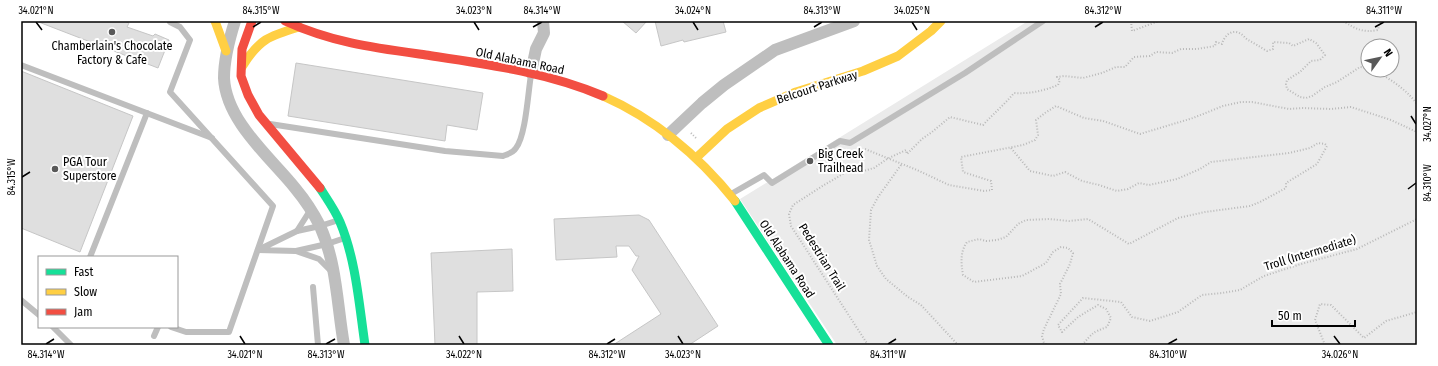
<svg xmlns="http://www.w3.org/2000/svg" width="1438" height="366" font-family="'Fira Sans Condensed',sans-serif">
  <rect width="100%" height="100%" fill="#fff"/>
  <!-- green -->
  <path fill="#ebebeb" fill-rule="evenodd" d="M1028,21H1417V345H837L740,199ZM1368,46H1392V70H1368Z"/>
  <!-- building -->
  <g fill="#dfdfdf" stroke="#c6c6c6">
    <path d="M36,21H124L129,23L127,27L153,36L155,34L169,40L158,68Z"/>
    <path d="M622,21H647L636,33Z"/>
    <path d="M655,21H723L726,32L684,42L683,40L661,46Z"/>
    <path d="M296,63L483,93L477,130L447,125L445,141L288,116Z"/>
    <path d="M21,71L133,116L80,252L21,228Z"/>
    <path d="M639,215L649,220L718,326L689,345H613L661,314L632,270L639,256H636L629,246H616L617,257L556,260L554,219Z"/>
    <path d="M512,249L513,291L477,292V345H435L431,253Z"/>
  </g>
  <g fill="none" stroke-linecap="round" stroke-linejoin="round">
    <!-- path -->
    <g stroke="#b9b9b9" stroke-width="2" stroke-dasharray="1 2" stroke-linecap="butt">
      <path d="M1131,21L1132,31L1159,21"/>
      <path d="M1343,21C1356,29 1363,33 1378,30L1380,21"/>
      <path d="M1373,70C1389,78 1406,89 1417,104"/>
      <path d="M691,133L697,139"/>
      <path d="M1011,148L1030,171L1053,176L1065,172L1082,181L1099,185L1117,191L1128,189L1139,183L1149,185L1177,179L1200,169L1211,162L1289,153L1310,148L1318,143L1325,144L1327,146L1317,164L1286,183V188L1260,202L1250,206L1205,212L1178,218L1129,244L1088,219L1069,221L1049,219L1026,220L1018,224L1006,237L997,240L986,241L979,239L967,242C960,252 961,263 963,275L974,282L1022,276L1046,263L1053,252L1061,247L1068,248L1073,253L1070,264L1060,284L1061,294L1044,329L1042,336L1044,343L1047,345"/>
      <path d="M865,149L917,170L949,185L984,191L992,190L991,181L963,172L961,157L1023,145L1035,140L1038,135L1036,120L1045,113L1056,106L1084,118L1103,121L1140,134L1193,118L1223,106L1241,102H1252L1289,109L1302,108L1331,109L1351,107L1391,120L1417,132"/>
      <path d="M901,165L878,197L871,210L869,240L877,266L886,279L908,297L921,305L958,345"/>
      <path d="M868,345L791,226L789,214L793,205L824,185L848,171L856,173L874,168L887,159L906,150L907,154L922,139L932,132L950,117L983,125C993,114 1004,105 1014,93C1030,94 1043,91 1058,85L1060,80L1057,77L1064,76L1083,78L1102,73L1116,67H1125L1134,57L1150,56L1156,52L1172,53L1181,49H1197L1215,46L1216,42L1222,44C1224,36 1232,28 1241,34C1243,35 1245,38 1248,40C1254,43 1260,47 1267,51L1273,49V42L1289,43L1293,46L1309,39L1316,43L1325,55L1320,60L1311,61L1300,72L1287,80L1286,84L1287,89L1300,97L1306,98L1312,96L1325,87L1337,82L1360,67L1368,68"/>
      <path d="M1082,345C1093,333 1091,333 1107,327L1111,318L1106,309L1098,305L1078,317L1062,332L1058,325L1083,298L1121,302L1132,317L1150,321L1178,312L1202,295L1222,293L1240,290L1264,276L1301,264L1357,249L1417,219"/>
      <path d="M1325,345L1315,320L1320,304L1331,305L1364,338L1386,321L1417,312"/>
    </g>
    <!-- lane -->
    <g stroke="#bebebe" stroke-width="6">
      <path d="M170,22L180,27L190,40L170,92L273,206L229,332H186L171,327"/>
      <path d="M21,65L212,138"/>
      <path d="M270,124L445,151L503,156C508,154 513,153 516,148C526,135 528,92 531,75"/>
      <path d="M731,194L764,175L772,183L840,141L850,143L965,73L1043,21"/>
      <path d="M311,209L297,231L258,250L296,251L319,259L331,271"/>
      <path d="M297,231L320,226L339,220"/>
      <path d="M296,251L327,244L345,238"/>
      <path d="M90,257L147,113"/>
      <path d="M313,287L318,345"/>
      <path d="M21,300L39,315"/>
      <path d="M53,327L71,345"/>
      <path d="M154,336L158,327"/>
    </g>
    <!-- street -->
    <g stroke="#bebebe" stroke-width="12">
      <path d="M235,21C229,40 224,58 224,78C226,121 270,157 295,188C305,200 313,212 320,226C337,264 337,305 344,345"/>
      <path d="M531,73L536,49L544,33L543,21"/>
      <path d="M668,135L702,103L724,85L775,50L854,21"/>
    </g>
    <!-- fast -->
    <g stroke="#16e098" stroke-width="9">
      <path d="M320,188C327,199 335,210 340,222C356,260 359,304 365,345"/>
      <path d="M735,201L829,345"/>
    </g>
    <!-- slow -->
    <g stroke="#ffcf43" stroke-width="9">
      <path d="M215,21L226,51"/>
      <path d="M242,67C259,39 269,36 299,27"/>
      <path d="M603,96C655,119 699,156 735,201"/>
      <path d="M696,158L727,129L759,108L796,92L863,71L898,56L931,31L941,21"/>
    </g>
    <!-- jam -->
    <g stroke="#f24e42" stroke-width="9">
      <path d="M252,21L242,49L241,76L248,95L259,115L320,188"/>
      <path d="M285,21C333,43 375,48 426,55C486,64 547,72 603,96"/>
    </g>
  </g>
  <!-- ticks -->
  <path fill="none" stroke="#000" stroke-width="1.5" d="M36,22L42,30M474,22L479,30M693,22L698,30M912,22L917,30M253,27L261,22M533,27L542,22M814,27L822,22M1095,27L1103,22M1375,27L1384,22M1411,116L1416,124M22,177L30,172M1408,189L1416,183M240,336L245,344M459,336L464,344M678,336L683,344M1334,336L1340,344M46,344L54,339M326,344L335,339M607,344L615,339M888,344L896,339M1168,344L1177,339"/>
  <!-- markers -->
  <g fill="#595959" stroke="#fff" stroke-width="1.5">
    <circle cx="112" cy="32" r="4"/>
    <circle cx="810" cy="161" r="4"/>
    <circle cx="55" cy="169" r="4"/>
  </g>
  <g text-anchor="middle" stroke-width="4" stroke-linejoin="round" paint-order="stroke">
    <!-- poi labels -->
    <g font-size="12" fill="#000" stroke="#fff" text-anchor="start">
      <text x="112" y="50" text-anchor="middle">Chamberlain's Chocolate<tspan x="112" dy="14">Factory &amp; Cafe</tspan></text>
      <text x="818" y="158">Big Creek<tspan x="818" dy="14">Trailhead</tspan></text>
      <text x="63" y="166">PGA Tour<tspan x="63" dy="14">Superstore</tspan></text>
    </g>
    <!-- street labels -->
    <g font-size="12" fill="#000" stroke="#fff">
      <text transform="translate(520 61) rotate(12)" y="4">Old Alabama Road</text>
      <text transform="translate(817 87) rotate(-18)" y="4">Belcourt Parkway</text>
      <text transform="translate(1310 253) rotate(-17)" y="4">Troll (Intermediate)</text>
      <text transform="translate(822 257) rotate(58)" y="4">Pedestrian Trail</text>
      <text transform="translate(787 259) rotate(57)" y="4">Old Alabama Road</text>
    </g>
  </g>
  <!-- border -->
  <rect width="1438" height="366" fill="none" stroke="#ffffff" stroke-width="44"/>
  <!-- legend -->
  <rect x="38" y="256" width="140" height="72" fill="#ffffff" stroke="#999999"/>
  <rect x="46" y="269" width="20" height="6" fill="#16e098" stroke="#999999"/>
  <text x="74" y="276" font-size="12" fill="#000000">Fast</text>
  <rect x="46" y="289" width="20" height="6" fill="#ffcf43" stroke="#999999"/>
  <text x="74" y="296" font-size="12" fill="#000000">Slow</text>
  <rect x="46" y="309" width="20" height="6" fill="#f24e42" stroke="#999999"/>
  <text x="74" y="316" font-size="12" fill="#000000">Jam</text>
  <!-- north arrow -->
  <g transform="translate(1380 58) rotate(57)"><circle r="19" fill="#ffffff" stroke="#999999"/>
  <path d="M0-3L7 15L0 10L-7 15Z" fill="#595959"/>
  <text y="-6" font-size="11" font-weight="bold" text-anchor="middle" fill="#000000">N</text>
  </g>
  <!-- scale -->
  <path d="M1272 320v6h83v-6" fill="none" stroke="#000000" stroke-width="2"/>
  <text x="1278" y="320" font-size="12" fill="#000000" stroke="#ffffff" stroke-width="3" paint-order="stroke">50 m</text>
  <rect x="22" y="22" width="1394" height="322" fill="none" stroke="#000" stroke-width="1.5"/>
  <g font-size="10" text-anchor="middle" fill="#000">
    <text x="36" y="14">34.021°N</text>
    <text x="261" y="14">84.315°W</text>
    <text x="474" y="14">34.023°N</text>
    <text x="542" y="14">84.314°W</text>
    <text x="693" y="14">34.024°N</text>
    <text x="822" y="14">84.313°W</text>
    <text x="912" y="14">34.025°N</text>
    <text x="1103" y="14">84.312°W</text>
    <text x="1384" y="14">84.311°W</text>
    <text transform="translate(1427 124) rotate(-90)" y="4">34.027°N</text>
    <text transform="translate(11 177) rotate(-90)" y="4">84.315°W</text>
    <text transform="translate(1427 183) rotate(-90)" y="4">84.310°W</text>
    <text x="46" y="358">84.314°W</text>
    <text x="245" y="358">34.021°N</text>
    <text x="326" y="358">84.313°W</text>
    <text x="464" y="358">34.022°N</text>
    <text x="607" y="358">84.312°W</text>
    <text x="683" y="358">34.023°N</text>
    <text x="888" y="358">84.311°W</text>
    <text x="1168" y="358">84.310°W</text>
    <text x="1340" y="358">34.026°N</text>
  </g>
</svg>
